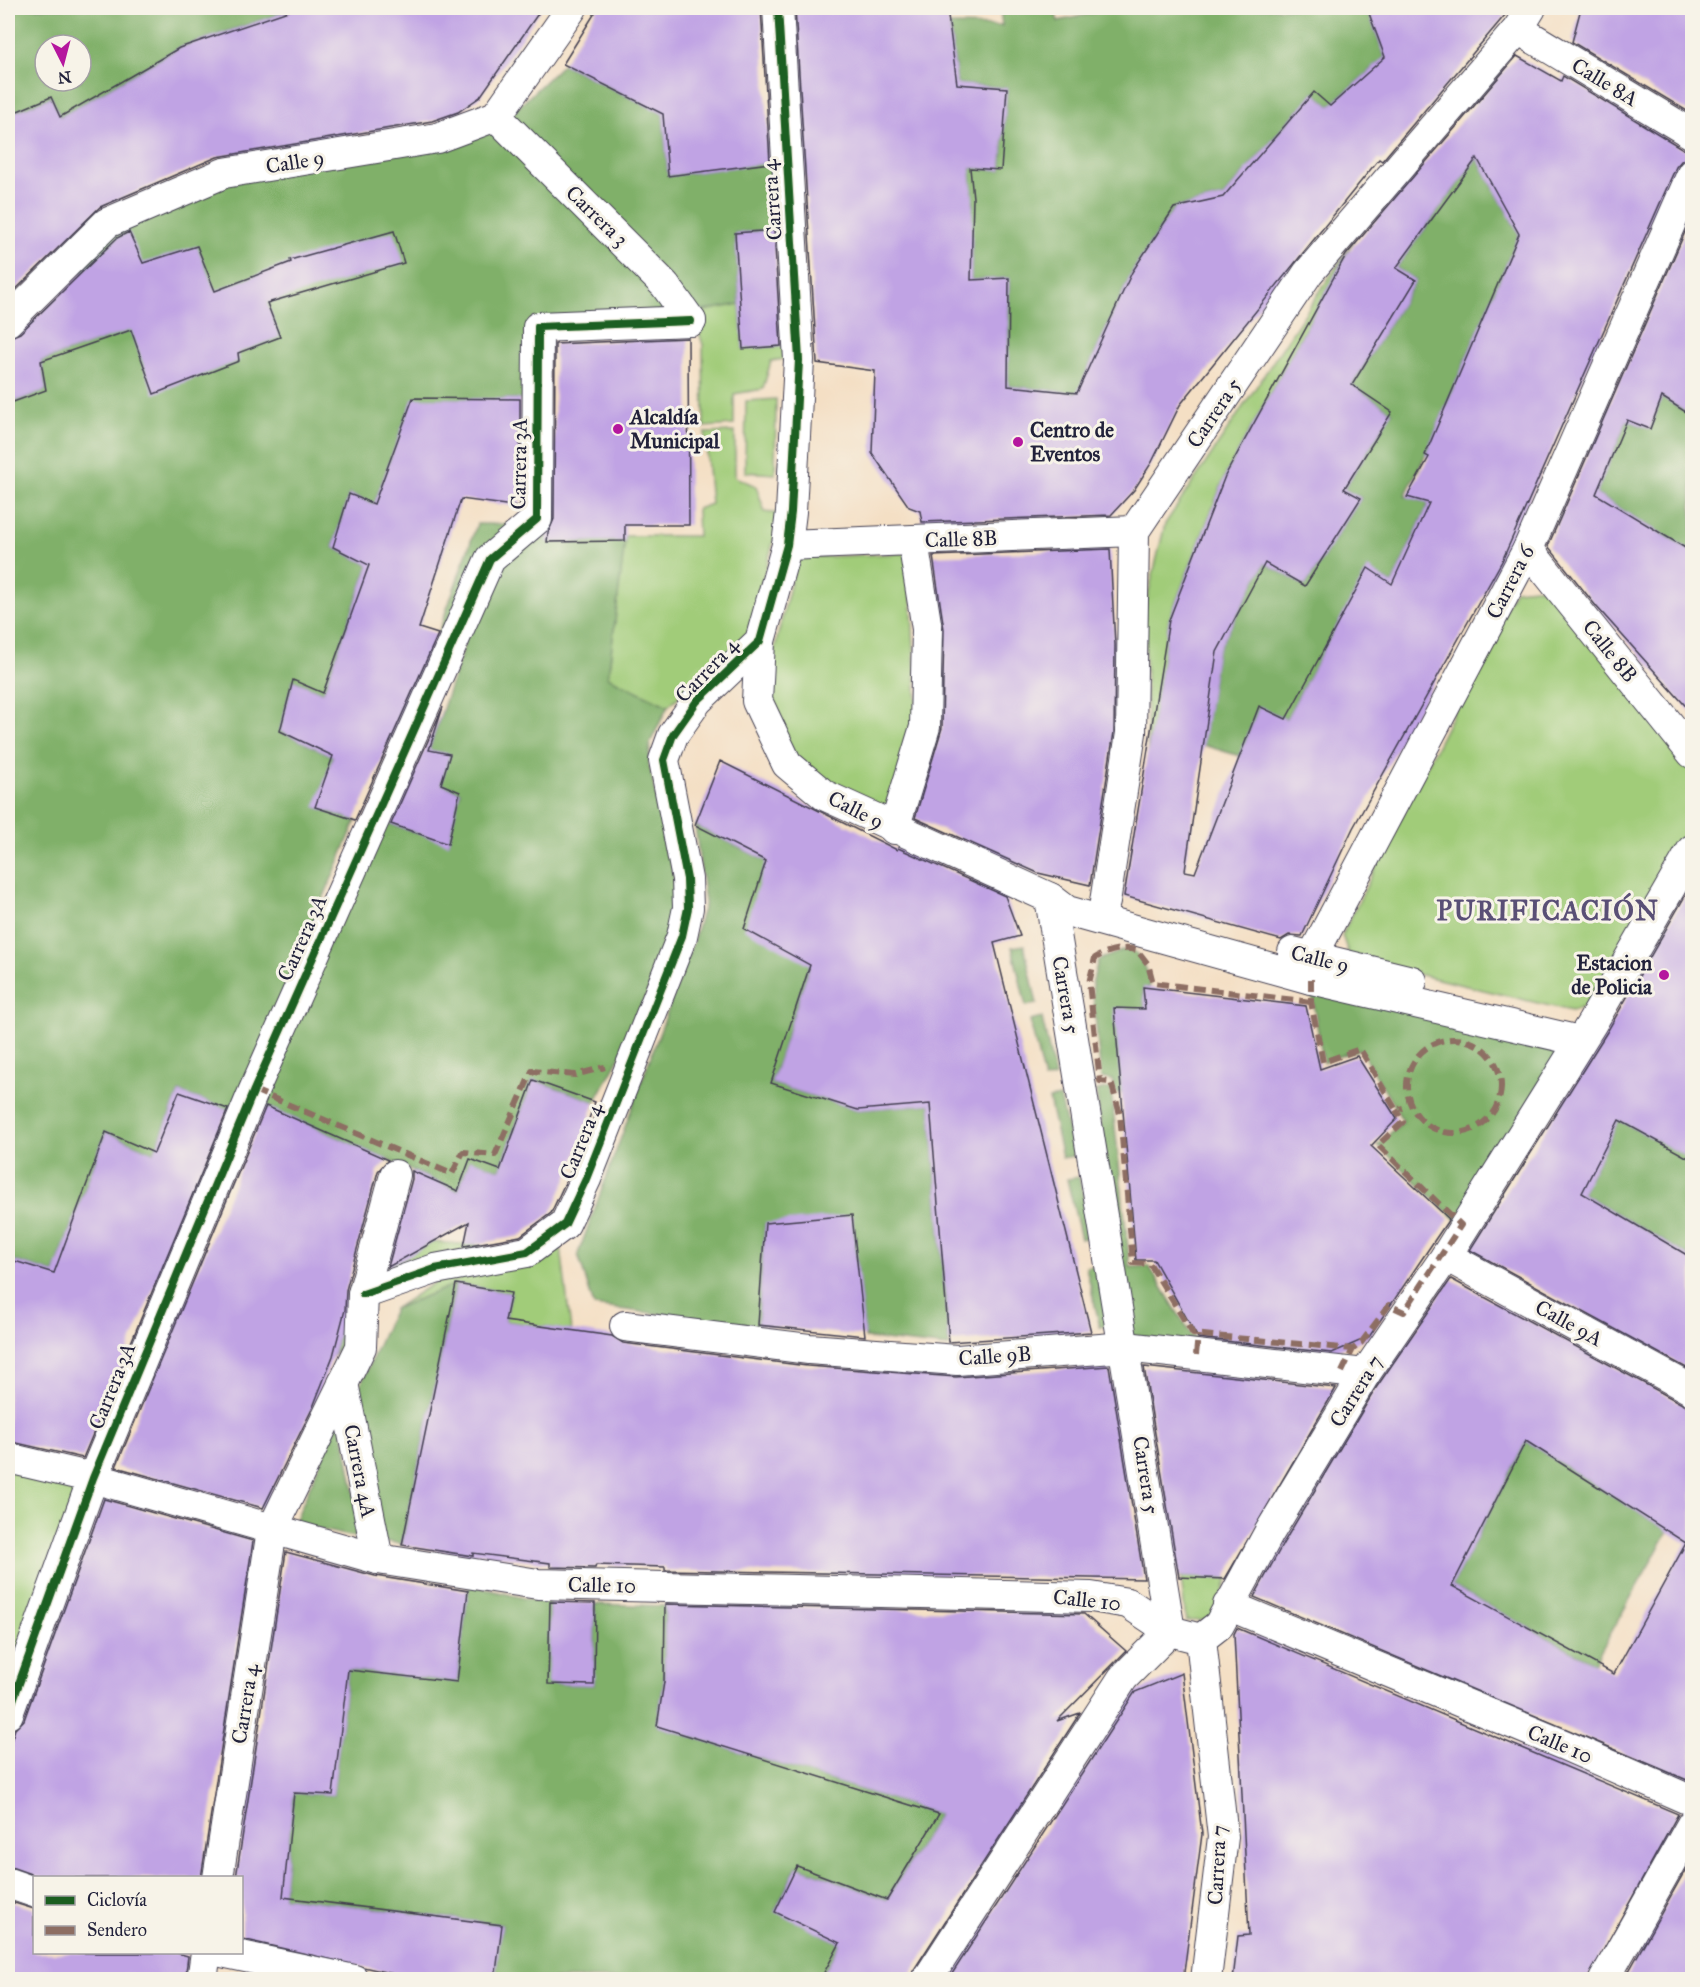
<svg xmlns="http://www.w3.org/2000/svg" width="1700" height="1987" font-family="'IM FELL Great Primer',serif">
  <rect width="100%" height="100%" fill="#f7f3e8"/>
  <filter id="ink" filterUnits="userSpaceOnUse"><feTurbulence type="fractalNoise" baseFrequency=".0167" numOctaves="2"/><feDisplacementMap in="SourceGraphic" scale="12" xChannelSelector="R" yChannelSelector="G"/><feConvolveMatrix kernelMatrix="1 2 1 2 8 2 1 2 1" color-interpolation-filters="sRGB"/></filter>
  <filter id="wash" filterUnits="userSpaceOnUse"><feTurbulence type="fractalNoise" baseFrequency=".008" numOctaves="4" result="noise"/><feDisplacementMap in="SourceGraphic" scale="24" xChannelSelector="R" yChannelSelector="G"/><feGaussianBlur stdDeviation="1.35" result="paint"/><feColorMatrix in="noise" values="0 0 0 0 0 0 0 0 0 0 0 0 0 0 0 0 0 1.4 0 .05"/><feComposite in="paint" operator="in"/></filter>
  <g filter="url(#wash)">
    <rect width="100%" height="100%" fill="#f4dfc4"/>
    <!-- green -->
    <g fill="#a1cc79" stroke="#62775a" stroke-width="1.5">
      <path d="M1354,240L1225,476L1169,620L1148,752L1144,612L1165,524Z"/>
      <path d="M740,304L743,349L783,346L784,359L771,361L763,389L734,394V425L704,427L703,345L693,313Z"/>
      <path d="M776,399L775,474L745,472L746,401Z"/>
      <path d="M735,432V477L756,486L765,512L781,514L747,637L668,706L608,678L625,536H698L697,509L711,504L705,433Z"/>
      <path d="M909,553L918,727L890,814L829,785L795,755L771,714L774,651L797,558Z"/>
      <path d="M1546,587L1692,768V826L1597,1003L1571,1011L1350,958L1342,935L1515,590Z"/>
      <path d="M560,1239L571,1331L505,1321L511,1293L457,1284L394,1309L441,1278Z"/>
      <path d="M433,1242L475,1245L495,1251L378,1291L333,1356L351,1286Z"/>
      <path d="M8,1470L78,1486L8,1679Z"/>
      <path d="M1181,1577L1228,1579L1214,1620L1186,1621Z"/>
    </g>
    <!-- forest -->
    <g fill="#80b069" stroke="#516952" stroke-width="1.5" fill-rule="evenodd">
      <path d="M8,8H297L179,48L60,117L51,97L8,115ZM45,45H81V81H45Z"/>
      <path d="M1000,8H1054L1058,21L1094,13L1093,8H1367L1385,57L1330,106L1314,92L1223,197L1174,208L1132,272L1077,393L1008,386L1009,278L971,280L972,240L907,236L909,203L973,206L970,168L1001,170L1007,88L957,84L950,25L1002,26Z"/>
      <path d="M563,64L663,114L668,176L773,162L776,230L735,233L740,304L693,313L507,118Z"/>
      <path d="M493,125L678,316L533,321L530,399H413L374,504L349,494L333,547L369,565L323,693L293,680L280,731L333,756L316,807L356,821L233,1111L179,1092L154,1153L106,1132L54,1273L8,1259V404L46,390L41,361L104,339L78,261L111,227L226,179Z"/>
      <path d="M1477,158L1519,234L1424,458L1405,496L1429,503L1392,584L1368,569L1286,719L1259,707L1240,756L1203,745L1217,652L1265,563L1305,586L1361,498L1344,489L1392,412L1352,385L1416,280L1396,268Z"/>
      <path d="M1662,397L1692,416V552L1596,494L1627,420L1650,429Z"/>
      <path d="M477,524H548V542L625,541L608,677L668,706L650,743L649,764L675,882L671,930L632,1034L595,1102L533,1080L500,1170L470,1160L458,1191L261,1104L375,819L448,843L460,792L441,784L449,754L429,750L465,643L438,634Z"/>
      <path d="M695,825L766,861L810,965L771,1083L858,1110L930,1104L949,1347L865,1338L852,1216L765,1224L758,1326L594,1306L578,1254L692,945L705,902Z"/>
      <path d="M1024,945L1037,1004L1026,1006L1012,947Z"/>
      <path d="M1124,950L1135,952C1144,963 1150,973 1149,988H1143L1145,1009L1122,1093H1116L1112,1080L1101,1078L1092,984L1098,960Z"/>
      <path d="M1311,989L1562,1045L1461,1225L1378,1145L1403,1121L1360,1049L1323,1062Z"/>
      <path d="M1042,1018L1055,1077L1044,1080L1030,1021Z"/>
      <path d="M1111,1089L1130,1267L1149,1266L1192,1336L1195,1337L1194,1352L1131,1344L1096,1090Z"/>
      <path d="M1060,1097L1074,1156L1062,1158L1049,1099Z"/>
      <path d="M1619,1120L1692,1159V1258L1582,1193Z"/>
      <path d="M1079,1177L1092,1236L1081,1239L1067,1179Z"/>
      <path d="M1098,1265L1111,1324L1100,1327L1086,1267Z"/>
      <path d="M456,1284L402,1544L382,1541L358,1391L394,1309Z"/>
      <path d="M340,1415L363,1539L294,1524Z"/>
      <path d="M1526,1441L1668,1531L1594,1663L1452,1586Z"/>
      <path d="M469,1585L550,1604L549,1684L594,1685L595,1604L665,1606L664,1682L657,1726L939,1814L887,1900L797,1866L775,1911L840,1943L820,1979H495L502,1925L283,1897L294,1793L333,1795L348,1670L457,1682Z"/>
    </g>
    <g id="blocks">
      <!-- building -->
      <g fill="#c0a3e4" fill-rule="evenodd">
        <path d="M297,8H542L480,97L458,112L432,121L217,157L100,207L8,297V115L51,97L60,117L179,48Z"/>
        <path d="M598,8H761L770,163L668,176L663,114L563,64Z"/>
        <path d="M795,8H947L957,84L1007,88L1001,170L970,168L973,198L971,280L1009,278L1008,386L1077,393L1132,272L1174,208L1223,197L1314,92L1330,106L1385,57L1367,8H1511L1382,161L1379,159L1180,405L1152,462L1134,490L1111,515L922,522L920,511L909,507L872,453L875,371L817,363Z"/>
        <path d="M1581,8H1692V114L1572,42Z"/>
        <path d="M1517,56L1561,81L1563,76L1683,149L1692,151V157L1682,160L1676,167L1502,561L1353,828L1302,936L1289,935L1281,940L1124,896L1169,620L1225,476L1346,255ZM1477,158L1519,234L1425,455L1429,457L1407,497L1429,503L1392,584L1368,568L1286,719L1259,706L1195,873L1185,871L1217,652L1265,563L1305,586L1361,498L1344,489L1392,412L1352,385L1416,280L1396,268Z"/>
        <path d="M1692,216V416L1662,397L1650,429L1627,420L1596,494L1692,552V713L1596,606L1548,546Z"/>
        <path d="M774,230L781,346L743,349L735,233Z"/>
        <path d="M394,231L404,263L267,303L280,337L238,353L239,361L154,394L131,330L41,361L46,390L8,404V338L20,333L117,238L129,232L143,263L197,246L215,291L291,262L290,260Z"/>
        <path d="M688,338L689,525H625V541L547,542L548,533L554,519L555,344Z"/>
        <path d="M413,398L520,399V507L461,499L419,628L438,634L355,820L315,807L333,756L280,731L293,680L323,693L369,565L333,547L349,494L374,504Z"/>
        <path d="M1110,549L1115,645L1114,732L1090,885L1038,873L915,818L942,728L944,629L933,556Z"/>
        <path d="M443,707L429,750L450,754L441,784L460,792L448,844L391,824Z"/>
        <path d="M720,761L897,850L898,848L1005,896L1020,936L994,943L1091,1332L949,1342L930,1104L858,1110L771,1083L810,965L744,929L766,861L695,825Z"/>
        <path d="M1692,884V1160L1619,1120L1582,1193L1692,1258V1371L1470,1250L1607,1032Z"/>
        <path d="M1143,987L1306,1006L1320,1069L1357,1056L1397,1119L1371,1146L1449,1219L1369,1337L1332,1353L1198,1338L1154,1260H1136L1114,1008L1145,1009Z"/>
        <path d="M533,1080L595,1102L570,1172L551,1213L520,1236L464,1246L469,1222L388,1267L412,1179V1171L458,1191L470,1159L500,1170Z"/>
        <path d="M179,1092L228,1109L83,1458L8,1441V1259L54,1273L106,1132L154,1153Z"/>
        <path d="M266,1106L388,1160L378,1171L346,1290L345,1310L333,1356L313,1407L263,1508L116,1467Z"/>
        <path d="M852,1215L865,1336L758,1325L765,1223Z"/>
        <path d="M1451,1279L1684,1405L1692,1407V1782L1254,1597L1284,1542L1376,1388ZM1526,1441L1686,1543L1614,1674L1452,1586Z"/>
        <path d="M456,1284L511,1293L505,1321L612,1336L623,1343L807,1366L956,1377L1109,1366L1144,1579L665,1570V1567L596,1565L595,1568L550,1567V1563L473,1553V1556L402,1545Z"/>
        <path d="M1144,1367L1336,1388L1225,1579L1179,1577Z"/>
        <path d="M104,1499L253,1541L201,1878H42L8,1866V1750L15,1729L24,1720Z"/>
        <path d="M286,1552L375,1576L468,1591L457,1682L348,1670L333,1795L294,1793L283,1897L502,1925L495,1980H420L242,1939V1878H236Z"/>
        <path d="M550,1602L595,1603L594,1685L548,1684Z"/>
        <path d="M665,1604L1084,1614L1126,1651L1057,1721L1080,1713L913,1971L910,1980H820L840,1943L775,1912L797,1866L887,1900L939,1814L657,1726L664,1682Z"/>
        <path d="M1237,1628L1678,1814L1587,1980H1233L1238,1936L1249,1935L1234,1634Z"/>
        <path d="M1182,1673L1202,1834L1183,1980H948L1135,1692Z"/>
        <path d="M1692,1858V1980H1624Z"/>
        <path d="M8,1901L34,1909V1953H177L188,1956L185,1980H8Z"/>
      </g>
    </g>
  </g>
  <g filter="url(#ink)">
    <use href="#blocks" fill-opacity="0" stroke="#423e50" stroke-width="1.5"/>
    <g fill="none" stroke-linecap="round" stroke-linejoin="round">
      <defs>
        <g id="minor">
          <path d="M1518,29L1692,134"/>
          <path d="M496,116L665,285L691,321"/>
          <path d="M8,321L107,223L224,173L437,138L496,116L572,8"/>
          <path d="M787,545L1134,531"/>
          <path d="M1528,549L1692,753"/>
          <path d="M760,641L757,701L787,764L824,795L1050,898L1067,911L1311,979L1580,1041"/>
          <path d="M894,829L925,727L927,629L913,541"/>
          <path d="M1105,902L1131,733L1134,531L1308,273L1518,29L1531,8"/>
          <path d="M1293,952L1412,981"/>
          <path d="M1311,979L1312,957L1528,549L1692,174"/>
          <path d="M1446,1256L1692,1390"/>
          <path d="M363,1294L435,1269L527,1252L565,1224L586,1179L682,936L688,908L687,879L664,760L673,735L697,701L760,641L787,545L791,512L799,360L778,8"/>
          <path d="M625,1326L809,1349L957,1360L1126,1347L1365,1374"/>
          <path d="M343,1383L378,1559"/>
          <path d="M8,1458L93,1478L378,1559L538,1584L1091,1597L1128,1603L1170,1631L1201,1639"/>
          <path d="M1228,1605L1564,1745L1692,1801"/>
          <path d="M8,1714L93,1478L254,1090L490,559L537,519L538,327L691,321"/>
          <path d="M218,1878L272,1530L361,1347L363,1294L395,1175"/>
          <path d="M8,1883L34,1892"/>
          <path d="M222,1952L354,1980"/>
          <path d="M202,1980L206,1952"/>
          <path d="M927,1980L1123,1678L1170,1631L1050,898"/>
          <path d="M1206,1980L1223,1837L1201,1639L1219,1625L1269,1533L1365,1374L1446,1256L1592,1023L1692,850"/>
          <path d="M1604,1980L1692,1824"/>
        </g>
      </defs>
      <!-- minor casing -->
      <use href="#minor" stroke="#423e50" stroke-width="32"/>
      <!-- minor -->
      <use href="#minor" stroke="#fff" stroke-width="30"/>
      <!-- quiet -->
      <g stroke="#8d6e63" stroke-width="6" stroke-dasharray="12 6" stroke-linecap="butt">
        <path d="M1311,979V1002L1323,1062L1360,1049L1396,1110L1403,1108"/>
        <path d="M1311,1002L1153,983L1148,964L1137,950C1121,947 1109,950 1095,958L1089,983L1100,1081L1111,1082L1120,1114L1133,1263L1150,1264L1193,1334L1353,1349L1361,1343L1389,1305L1404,1312L1461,1225L1378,1145L1403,1122L1396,1110"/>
        <circle cx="1454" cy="1086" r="47"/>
        <path d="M254,1090L452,1174L463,1152L495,1155L532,1071L575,1075L605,1067"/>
        <path d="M1196,1355L1198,1335"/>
        <path d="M1342,1372L1353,1349"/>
      </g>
      <defs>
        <g id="cycleway">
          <path d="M363,1294L435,1269L527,1252L565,1224L586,1179L682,936L688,908L687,879L664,760L673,735L697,701L760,641L787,545L791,512L799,360L778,8"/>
          <path d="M8,1714L93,1478L254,1090L490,559L537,519L538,327L691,321"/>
        </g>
      </defs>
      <!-- cycleway casing -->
      <use href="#cycleway" stroke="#f7f3e8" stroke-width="11"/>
      <!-- cycleway -->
      <use href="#cycleway" stroke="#1b5e20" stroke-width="8"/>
    </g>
  </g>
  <!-- markers -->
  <g fill="#b5179e" stroke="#f7f3e8" stroke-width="2">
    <circle cx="618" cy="429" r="6"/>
    <circle cx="1018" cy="442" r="6"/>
    <circle cx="1664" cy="975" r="6"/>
  </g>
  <g text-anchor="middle" stroke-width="6" stroke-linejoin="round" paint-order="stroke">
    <!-- street labels -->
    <g font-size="21" fill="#22223b" stroke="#f7f3e8">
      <text transform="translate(1605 82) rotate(31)" y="7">Calle 8A</text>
      <text transform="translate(295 162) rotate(-9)" y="7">Calle 9</text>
      <text transform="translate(772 200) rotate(-94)" y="7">Carrera 4</text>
      <text transform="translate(597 216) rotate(44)" y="7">Carrera 3</text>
      <text transform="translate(1214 413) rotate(-56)" y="7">Carrera 5</text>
      <text transform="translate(519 464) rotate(-89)" y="7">Carrera 3A</text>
      <text transform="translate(961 539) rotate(-2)" y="7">Calle 8B</text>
      <text transform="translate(1510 582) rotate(-63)" y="7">Carrera 6</text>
      <text transform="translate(1610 651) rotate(51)" y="7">Calle 8B</text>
      <text transform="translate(707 670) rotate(-46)" y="7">Carrera 4</text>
      <text transform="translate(856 810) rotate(27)" y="7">Calle 9</text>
      <text transform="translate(302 938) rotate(-66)" y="7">Carrera 3A</text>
      <text transform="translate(1320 959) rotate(14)" y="7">Calle 9</text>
      <text transform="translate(1066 995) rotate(80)" y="7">Carrera 5</text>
      <text transform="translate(581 1141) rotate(-68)" y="7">Carrera 4</text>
      <text transform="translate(1569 1323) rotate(29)" y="7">Calle 9A</text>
      <text transform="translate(995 1356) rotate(-4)" y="7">Calle 9B</text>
      <text transform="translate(112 1386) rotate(-68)" y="7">Carrera 3A</text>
      <text transform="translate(1356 1391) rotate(-58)" y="7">Carrera 7</text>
      <text transform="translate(360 1471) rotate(79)" y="7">Carrera 4A</text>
      <text transform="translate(1146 1475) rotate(81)" y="7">Carrera 5</text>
      <text transform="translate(602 1585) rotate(1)" y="7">Calle 10</text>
      <text transform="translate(1087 1600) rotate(6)" y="7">Calle 10</text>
      <text transform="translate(245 1704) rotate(-81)" y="7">Carrera 4</text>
      <text transform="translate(1560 1744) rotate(23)" y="7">Calle 10</text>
      <text transform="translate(1217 1865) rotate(-87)" y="7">Carrera 7</text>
    </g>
    <!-- poi labels -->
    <g font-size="21" font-weight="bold" fill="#22223b" stroke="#f7f3e8" text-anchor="start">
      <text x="630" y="424">Alcaldía<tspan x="630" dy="24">Municipal</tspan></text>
      <text x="1030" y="437">Centro de<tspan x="1030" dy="24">Eventos</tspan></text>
      <text x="1652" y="970" text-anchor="end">Estacion<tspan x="1652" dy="24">de Policia</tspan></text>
    </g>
    <!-- district labels -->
    <g font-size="27" font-weight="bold" letter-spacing="1.5" fill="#594f76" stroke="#f7f3e8">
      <text x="1548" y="920">PURIFICACIÓN</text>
    </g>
  </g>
  <!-- margin -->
  <rect width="1700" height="1987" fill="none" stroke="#f7f3e8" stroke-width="30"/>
  <!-- legend -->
  <rect x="33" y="1876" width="210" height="78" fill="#f7f3e8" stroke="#a29fa3" stroke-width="1.5"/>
  <rect x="45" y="1896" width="30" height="9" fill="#1b5e20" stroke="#a29fa3" stroke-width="1.5"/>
  <text x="87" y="1906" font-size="18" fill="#22223b">Ciclovía</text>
  <rect x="45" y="1926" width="30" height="9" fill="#8d6e63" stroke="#a29fa3" stroke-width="1.5"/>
  <text x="87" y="1936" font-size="18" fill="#22223b">Sendero</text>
  <!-- north arrow -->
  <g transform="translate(63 63) rotate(174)"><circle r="28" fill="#f7f3e8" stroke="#a29fa3" stroke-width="1.5"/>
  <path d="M0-4.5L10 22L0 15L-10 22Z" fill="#b5179e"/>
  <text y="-9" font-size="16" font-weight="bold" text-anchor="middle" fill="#22223b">N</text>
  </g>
</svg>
